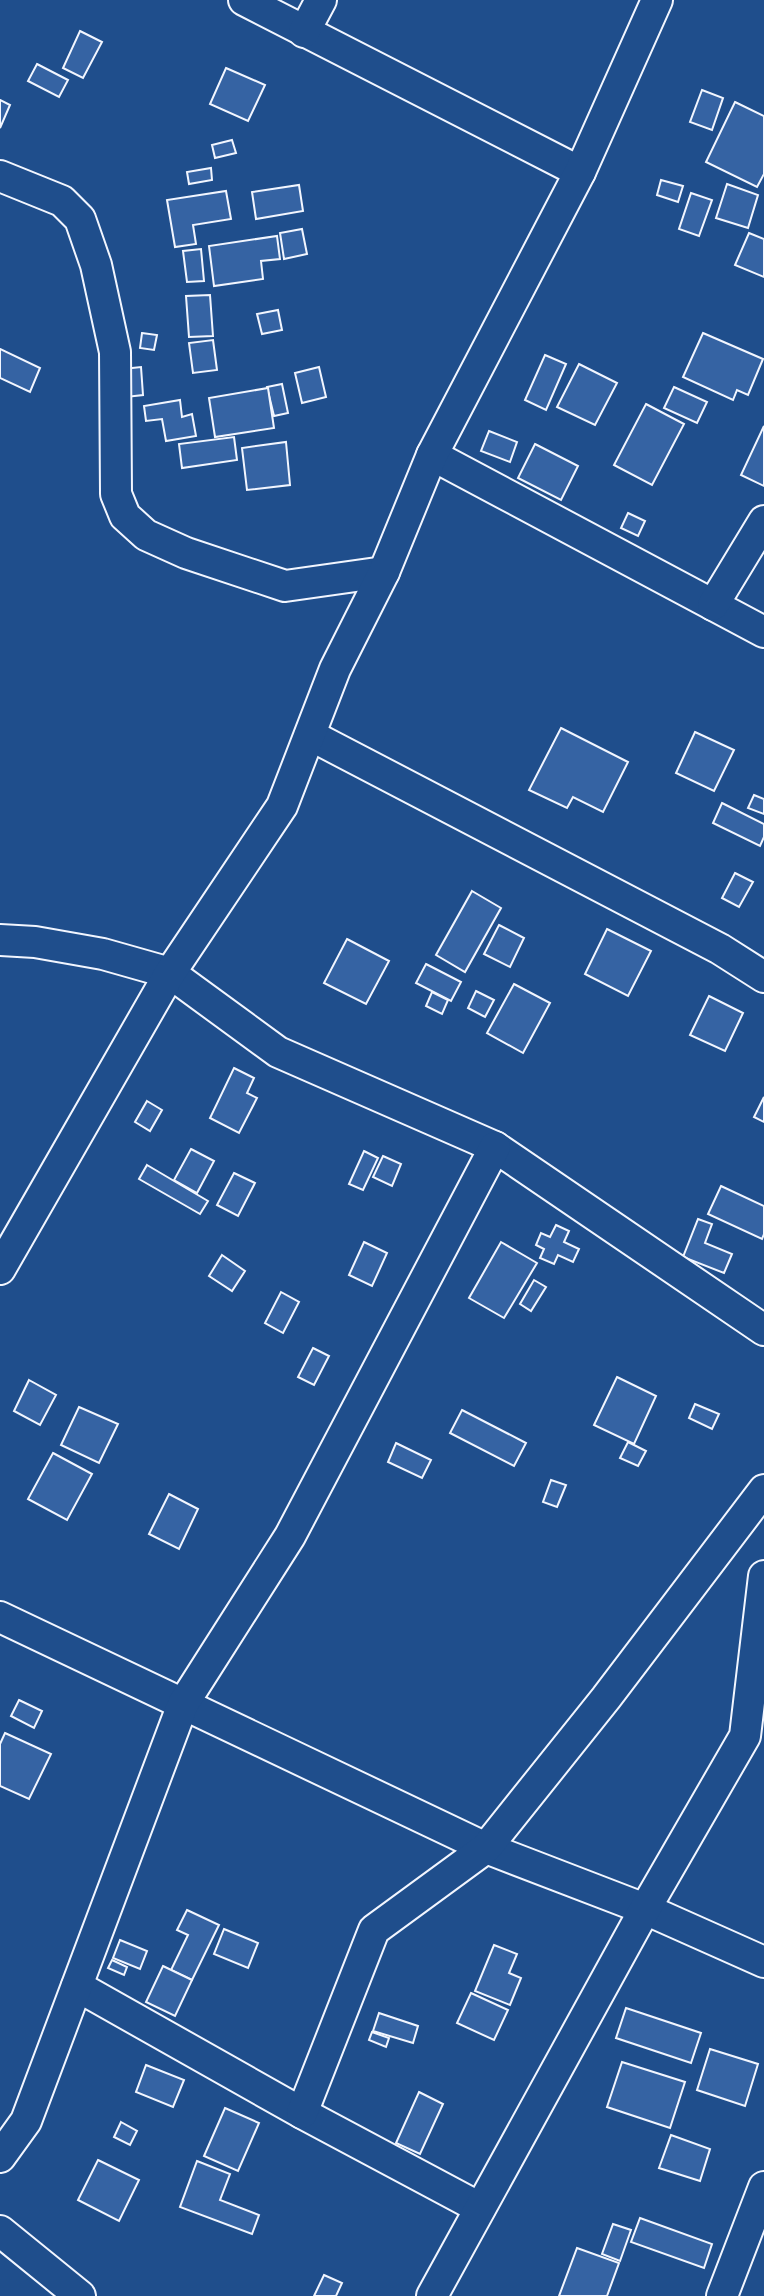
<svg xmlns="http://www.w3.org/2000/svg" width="764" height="2296" font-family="'Zilla Slab',serif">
  <rect width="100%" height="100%" fill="#1f4e8c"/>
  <!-- building -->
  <g fill="#3563a3" stroke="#f2f6ff" stroke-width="2">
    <path d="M80,31L102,42L83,78L63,68Z"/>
    <path d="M37,64L68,80L59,97L28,81Z"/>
    <path d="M226,68L265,85L248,121L210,104Z"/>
    <path d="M702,90L723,98L712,130L690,122Z"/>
    <path d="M0,100L10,105L0,128Z"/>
    <path d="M735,102L764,116V174L757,187L706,162Z"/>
    <path d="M232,140L236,153L215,158L212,145Z"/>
    <path d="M211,168L212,180L189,184L187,172Z"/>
    <path d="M661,180L683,186L678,202L657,195Z"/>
    <path d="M727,184L758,195L748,228L716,218Z"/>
    <path d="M299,185L303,211L256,219L252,192Z"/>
    <path d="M226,191L231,219L193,225L196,244L175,247L167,200Z"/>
    <path d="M691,193L712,200L699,236L679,229Z"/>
    <path d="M302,229L307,254L284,259L280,233Z"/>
    <path d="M749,233L764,239V277L735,265Z"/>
    <path d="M277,236L280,259L261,261L263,279L214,286L209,246Z"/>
    <path d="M201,249L204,281L187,282L183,251Z"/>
    <path d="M210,295L213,336L189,337L186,296Z"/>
    <path d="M278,310L282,330L262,334L257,314Z"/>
    <path d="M142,333L157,335L154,350L140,348Z"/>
    <path d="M703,333L763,359L748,395L737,390L733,400L683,377Z"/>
    <path d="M213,340L217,370L193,373L189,343Z"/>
    <path d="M0,349L40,368L30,392L0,378Z"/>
    <path d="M545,355L566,364L546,410L525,400Z"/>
    <path d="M579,364L617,383L595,425L557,407Z"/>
    <path d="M141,367L143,395L126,397L123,369Z"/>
    <path d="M319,367L326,397L302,403L295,373Z"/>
    <path d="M282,384L288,413L274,416L267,387Z"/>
    <path d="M674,387L707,402L697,423L664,408Z"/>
    <path d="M268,388L274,428L215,437L209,398Z"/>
    <path d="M180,400L182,417L192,414L196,436L166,441L162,419L146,421L144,406Z"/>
    <path d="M646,404L684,424L652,485L614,465Z"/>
    <path d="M764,426V486L741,475Z"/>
    <path d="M489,431L517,442L510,462L481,451Z"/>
    <path d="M234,437L237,460L182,468L179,444Z"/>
    <path d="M286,442L290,485L247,490L242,448Z"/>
    <path d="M535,444L578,466L561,500L518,478Z"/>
    <path d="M628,513L645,521L638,536L621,528Z"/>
    <path d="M561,728L628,762L603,812L573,797L567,808L529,790Z"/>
    <path d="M695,732L734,750L714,791L676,773Z"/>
    <path d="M754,795L764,799V814L748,808Z"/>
    <path d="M722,803L764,824V837L760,846L713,823Z"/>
    <path d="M735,873L753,882L739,907L722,898Z"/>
    <path d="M472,891L501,908L465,972L436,955Z"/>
    <path d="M499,925L524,938L510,967L484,954Z"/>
    <path d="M607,929L651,951L628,996L585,974Z"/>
    <path d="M347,939L389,961L366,1004L324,983Z"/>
    <path d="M426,964L461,982L451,1001L416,983Z"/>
    <path d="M514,984L550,1003L523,1053L487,1033Z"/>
    <path d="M476,991L494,1000L485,1017L468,1008Z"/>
    <path d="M432,992L448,1000L442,1014L426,1006Z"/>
    <path d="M709,996L743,1013L725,1051L690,1035Z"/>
    <path d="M234,1068L254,1078L247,1093L257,1098L239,1133L210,1118Z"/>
    <path d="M764,1097V1122L754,1117Z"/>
    <path d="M147,1101L162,1110L150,1131L135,1122Z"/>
    <path d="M191,1149L214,1161L197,1193L174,1180Z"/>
    <path d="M364,1151L378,1158L363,1190L349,1184Z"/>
    <path d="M383,1156L401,1164L392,1186L373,1177Z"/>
    <path d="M147,1165L208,1201L200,1214L139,1179Z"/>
    <path d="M234,1173L255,1183L238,1216L217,1205Z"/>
    <path d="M721,1186L764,1206V1234L762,1239L708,1214Z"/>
    <path d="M698,1219L712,1224L705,1243L732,1254L724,1273L683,1257Z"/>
    <path d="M556,1225L569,1231L564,1242L579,1249L573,1262L558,1255L554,1264L540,1258L544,1249L536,1245L541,1233L550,1237Z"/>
    <path d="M364,1242L387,1253L372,1286L349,1275Z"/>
    <path d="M501,1242L537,1263L504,1318L469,1298Z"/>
    <path d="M222,1255L245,1271L232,1291L209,1276Z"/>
    <path d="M534,1280L546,1287L531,1311L520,1304Z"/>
    <path d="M281,1292L299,1302L283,1333L265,1323Z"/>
    <path d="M313,1348L329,1356L314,1385L298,1377Z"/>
    <path d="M617,1377L656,1396L634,1444L594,1425Z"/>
    <path d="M29,1380L56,1395L40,1425L14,1411Z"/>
    <path d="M695,1404L719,1414L712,1429L689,1418Z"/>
    <path d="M79,1407L118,1424L99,1463L61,1445Z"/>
    <path d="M462,1410L526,1443L514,1466L450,1433Z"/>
    <path d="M628,1442L646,1451L638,1466L620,1458Z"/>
    <path d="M396,1443L431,1460L422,1478L388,1462Z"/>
    <path d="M53,1453L92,1474L67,1520L28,1499Z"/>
    <path d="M551,1480L566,1485L557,1507L543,1502Z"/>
    <path d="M169,1494L198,1509L179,1549L149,1534Z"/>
    <path d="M19,1700L42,1711L34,1728L11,1716Z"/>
    <path d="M5,1733L51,1754L29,1799L0,1786V1744Z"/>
    <path d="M187,1910L219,1925L192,1980L171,1970L188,1935L177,1930Z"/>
    <path d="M224,1929L258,1943L248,1968L214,1954Z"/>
    <path d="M120,1940L147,1951L140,1969L113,1958Z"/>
    <path d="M494,1945L517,1954L509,1973L521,1978L510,2005L475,1991Z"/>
    <path d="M112,1960L127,1967L124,1975L108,1968Z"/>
    <path d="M163,1966L192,1980L175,2016L146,2002Z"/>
    <path d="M471,1993L508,2010L494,2040L457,2023Z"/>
    <path d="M626,2008L701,2033L691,2063L616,2038Z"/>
    <path d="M379,2013L418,2026L413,2043L373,2031Z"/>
    <path d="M372,2032L389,2038L386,2047L369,2040Z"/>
    <path d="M710,2049L758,2064L745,2106L697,2090Z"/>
    <path d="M622,2062L685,2082L670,2128L607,2107Z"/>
    <path d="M146,2065L184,2080L173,2107L136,2092Z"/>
    <path d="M419,2092L443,2104L420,2154L396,2143Z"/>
    <path d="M225,2108L259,2123L238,2171L204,2156Z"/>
    <path d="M121,2122L137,2131L130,2145L114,2137Z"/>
    <path d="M671,2135L710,2149L700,2181L659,2168Z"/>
    <path d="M98,2160L139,2180L119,2221L78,2200Z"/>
    <path d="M197,2161L230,2174L220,2200L259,2215L252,2234L180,2207Z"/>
    <path d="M640,2218L712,2244L704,2268L631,2242Z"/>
    <path d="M613,2224L631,2230L620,2261L602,2254Z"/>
    <path d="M577,2248L619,2263L607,2296H559Z"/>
    <path d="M324,2275L342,2283L336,2296H314Z"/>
  </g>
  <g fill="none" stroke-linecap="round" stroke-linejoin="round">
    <defs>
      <g id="street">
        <path d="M244,0L580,172"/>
        <path d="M304,32L321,0"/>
        <path d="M0,176L62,201L80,219L96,265L115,352L116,494L125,516L146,535L186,553L285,586L384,572"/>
        <path d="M432,455L764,632"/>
        <path d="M713,605L764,521"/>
        <path d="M310,735L720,949L764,977"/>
        <path d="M0,940L35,942L103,954L170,973L278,1052L495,1147L764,1330"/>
        <path d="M0,1269L170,973L282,806L335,669L384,572L432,455L580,172L657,0"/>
        <path d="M0,1617L486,1848L645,1909L764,1962"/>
        <path d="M77,1986L302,2113L480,2208"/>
        <path d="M302,2113L374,1930L486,1848L606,1698L764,1490"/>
        <path d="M0,2157L26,2121L183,1704L290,1536L495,1147"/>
        <path d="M0,2231L80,2296"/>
        <path d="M432,2296L645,1909L745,1736L764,1576"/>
        <path d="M722,2296L764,2187"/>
      </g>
    </defs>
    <!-- street casing -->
    <use href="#street" stroke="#f2f6ff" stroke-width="34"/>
    <!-- street -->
    <use href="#street" stroke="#1f4e8c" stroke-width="30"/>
  </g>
</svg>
